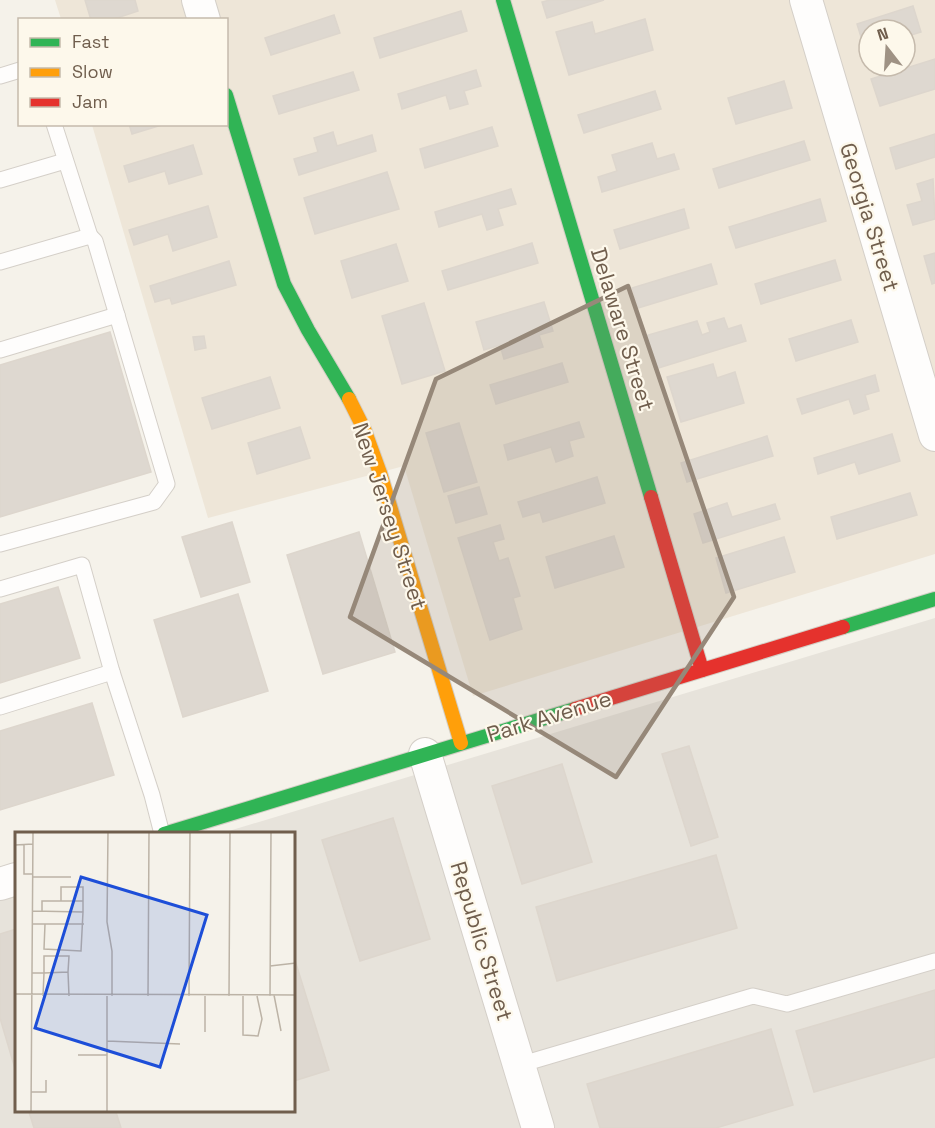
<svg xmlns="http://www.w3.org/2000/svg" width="935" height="1128" font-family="'Space Grotesk',sans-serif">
  <rect width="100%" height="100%" fill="#f5f2ea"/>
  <!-- residential -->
  <path fill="#eee6d8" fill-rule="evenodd" d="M55,0H935V554L473,696L404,466L208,518L92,125L226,124V20L61,19ZM869,30H905V66H869Z"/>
  <!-- industrial -->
  <path fill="#e7e3db" d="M935,618V1128H0V900L16,895V1112H294V834H219Z"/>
  <!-- building -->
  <g fill="#ded8d0" stroke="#ddd6cd" stroke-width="1.5">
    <path d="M85,0H135L138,11L111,20H91Z"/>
    <path d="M550,0H604L547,18L542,2Z"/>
    <path d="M913,6L921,32L905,37V30H869V48L865,50L857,24Z"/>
    <path d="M461,11L467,31L380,58L374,38Z"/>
    <path d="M334,15L340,33L271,55L265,38Z"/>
    <path d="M645,19L653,50L569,75L556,32L592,22L595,34Z"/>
    <path d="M935,59V89L880,106L871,79Z"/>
    <path d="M476,70L481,86L464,91L468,104L450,109L446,95L402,109L398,94Z"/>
    <path d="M353,72L359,90L279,114L273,96Z"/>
    <path d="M784,81L792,108L736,124L728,98Z"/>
    <path d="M655,91L661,109L584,133L578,115Z"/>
    <path d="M129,124H162V125L132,134Z"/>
    <path d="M492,127L498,146L425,168L420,149Z"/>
    <path d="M333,132L337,146L372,135L376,151L299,175L294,159L318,152L314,138Z"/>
    <path d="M935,134V157L896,169L890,148Z"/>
    <path d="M804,141L810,160L719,188L713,169Z"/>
    <path d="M652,143L657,159L674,154L679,169L602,192L598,177L617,171L612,155Z"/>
    <path d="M193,145L202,174L169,184L165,171L129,182L124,166Z"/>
    <path d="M387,172L399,209L315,234L304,198Z"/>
    <path d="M933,179L935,219L913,225L907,205L922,201L917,184Z"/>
    <path d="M511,189L516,204L498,209L503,225L487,230L482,214L439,227L435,212Z"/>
    <path d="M820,199L826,221L736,248L729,227Z"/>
    <path d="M208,206L217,237L173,251L168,234L134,245L129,230Z"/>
    <path d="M684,209L689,228L620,249L614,230Z"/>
    <path d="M532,243L538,263L448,290L442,271Z"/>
    <path d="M396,244L408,281L352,298L341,261Z"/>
    <path d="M935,253V283L932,284L924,256Z"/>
    <path d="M835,260L841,280L761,304L755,284Z"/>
    <path d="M229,261L236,285L172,304L170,298L155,302L150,286Z"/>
    <path d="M711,264L717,284L638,308L632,288Z"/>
    <path d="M544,302L553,331L539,335L543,347L504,359L500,345L484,350L476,322Z"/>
    <path d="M424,303L445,371L402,384L382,316Z"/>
    <path d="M724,318L728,329L741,325L746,341L655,369L645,336L697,321L702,335L710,332L707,323Z"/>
    <path d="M851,320L858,342L796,361L789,339Z"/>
    <path d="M110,332L151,472L0,517V365Z"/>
    <path d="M204,336L206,348L195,350L193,337Z"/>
    <path d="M562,363L568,382L496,404L490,385Z"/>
    <path d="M713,364L717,378L735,372L744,403L681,422L667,377Z"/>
    <path d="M875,375L879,391L865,395L869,409L854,414L849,399L802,414L797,399Z"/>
    <path d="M270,377L280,408L212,429L202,398Z"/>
    <path d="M579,422L584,437L569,441L573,456L556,462L551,447L508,460L504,445Z"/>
    <path d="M459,423L477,482L444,492L426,433Z"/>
    <path d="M300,427L310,458L257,474L248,443Z"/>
    <path d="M892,434L900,461L859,474L855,462L818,474L814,458Z"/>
    <path d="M767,436L773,456L687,482L681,463Z"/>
    <path d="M597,477L605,503L543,522L540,512L523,517L518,502Z"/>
    <path d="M479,487L487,514L456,523L448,496Z"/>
    <path d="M910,493L917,515L837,539L831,517Z"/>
    <path d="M727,503L732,517L775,504L780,519L703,543L694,514Z"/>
    <path d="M232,522L250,582L201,597L182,537Z"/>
    <path d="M500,525L504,539L493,542L499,561L508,558L520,596L513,598L522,629L490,640L458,538Z"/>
    <path d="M359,532L395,652L323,674L287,555Z"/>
    <path d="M614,536L624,567L555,588L546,557Z"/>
    <path d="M784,537L795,572L726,593L716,558Z"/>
    <path d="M58,587L80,658L0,683V604Z"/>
    <path d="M238,594L268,691L183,717L154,620Z"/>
    <path d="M92,703L114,775L0,810V731Z"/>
    <path d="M689,746L718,837L691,846L662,754Z"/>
    <path d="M562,764L592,862L522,884L492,786Z"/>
    <path d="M393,818L430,939L360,961L322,840Z"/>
    <path d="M716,855L737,928L557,981L536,907Z"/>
    <path d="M16,929V1072L0,1018V934Z"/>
    <path d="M294,957L329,1070L294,1081Z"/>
    <path d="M935,990V1057L814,1092L796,1031Z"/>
    <path d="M771,1029L793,1105L716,1128H600L587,1084Z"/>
    <path d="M29,1112H116L121,1128H34Z"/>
  </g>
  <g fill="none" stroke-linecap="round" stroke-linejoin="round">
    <defs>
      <g id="lane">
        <path d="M0,76L20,70"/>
        <path d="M0,180L65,161"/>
        <path d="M0,262L90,236L54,124"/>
        <path d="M0,350L117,315"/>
        <path d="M0,544L154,502L167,484L95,241L90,236"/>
        <path d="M0,589L82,565L112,672L0,707"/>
        <path d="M112,672L152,795L162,834"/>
        <path d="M519,1065L753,996L787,1004L935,961"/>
      </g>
      <g id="street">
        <path d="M198,0L204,20"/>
        <path d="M806,0L935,435"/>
        <path d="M425,754L538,1128"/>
        <path d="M0,884L16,879"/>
      </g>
      <g id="fast">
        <path d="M503,0L651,497"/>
        <path d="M226,95L284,284L308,330L349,399"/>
        <path d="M843,627L935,599"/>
        <path d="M164,834L575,709"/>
      </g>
      <path id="slow" d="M349,399L364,429L380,473L461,743"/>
      <g id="jam">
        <path d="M651,497L702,670"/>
        <path d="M575,709L843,627"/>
      </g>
    </defs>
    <!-- lane casing -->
    <use href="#lane" stroke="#d4cfc8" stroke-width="17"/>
    <!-- street casing -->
    <use href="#street" stroke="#d4cfc8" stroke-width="34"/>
    <!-- fast casing -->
    <use href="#fast" stroke="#d3cec5" stroke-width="16"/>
    <!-- slow casing -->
    <use href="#slow" stroke="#d3cec5" stroke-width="16"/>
    <!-- jam casing -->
    <use href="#jam" stroke="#d3cec5" stroke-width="16"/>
    <!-- lane -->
    <use href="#lane" stroke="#fefdfc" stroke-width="15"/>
    <!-- street -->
    <use href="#street" stroke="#fefdfc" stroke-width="32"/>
    <!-- fast -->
    <use href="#fast" stroke="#30b455" stroke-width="14"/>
    <!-- slow -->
    <use href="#slow" stroke="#ff9f0a" stroke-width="14"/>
    <!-- jam -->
    <use href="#jam" stroke="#e5322d" stroke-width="14"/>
  </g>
  <!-- marked area -->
  <path fill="#968879" fill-opacity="0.2" stroke="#968879" stroke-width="4.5" stroke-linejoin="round" d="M628,286L734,597L616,777L350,617L436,379Z"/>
  <g text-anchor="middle" stroke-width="4.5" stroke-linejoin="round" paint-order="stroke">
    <!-- street labels -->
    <g font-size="22" fill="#705e4d" stroke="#fdf8eb">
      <text transform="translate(870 217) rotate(73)" y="8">Georgia Street</text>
      <text transform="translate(623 329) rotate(73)" y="8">Delaware Street</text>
      <text transform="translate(390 516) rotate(72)" y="8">New Jersey Street</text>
      <text transform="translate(549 716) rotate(-17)" y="8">Park Avenue</text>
      <text transform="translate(482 941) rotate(73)" y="8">Republic Street</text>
    </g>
  </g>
  <!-- overview -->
  <g transform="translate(15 832)">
    <rect width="280" height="280" fill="#f5f2ea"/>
    <path fill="none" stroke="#bcb3a6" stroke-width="1.5" d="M93,0L92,90L97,119V164M9,12V42H18M0,13L18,12M18,45H56M18,79L68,80V55H46V69H68M27,80V69H46M18,92H69M30,92L29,117L66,119L68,80M255,134L281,131M53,140L54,164M17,141H29V124H54L53,140L29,141L28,164M0,162L281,163M259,163L266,199M133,164L134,0M174,164L175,0M190,164V200M214,164L215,0M228,164V203L243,204L247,187L242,164M255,164L256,0M92,209L165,212M63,223H92M16,260H31V248M16,280L18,0M92,280V164"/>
    <path fill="#1d4ed8" fill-opacity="0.15" stroke="#1d4ed8" stroke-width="3" d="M66,45L192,83L145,235L20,196Z"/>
    <rect width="280" height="280" fill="none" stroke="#705e4d" stroke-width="3"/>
  </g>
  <!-- legend -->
  <rect x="18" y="18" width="210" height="108" fill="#fdf8eb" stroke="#c5baac" stroke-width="1.5"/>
  <rect x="30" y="38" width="30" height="9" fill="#30b455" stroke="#c5baac" stroke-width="1.5"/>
  <text x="72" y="48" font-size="18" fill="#705e4d">Fast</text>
  <rect x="30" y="68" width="30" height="9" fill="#ff9f0a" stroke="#c5baac" stroke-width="1.5"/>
  <text x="72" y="78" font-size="18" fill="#705e4d">Slow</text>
  <rect x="30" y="98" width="30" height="9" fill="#e5322d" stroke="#c5baac" stroke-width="1.5"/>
  <text x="72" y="108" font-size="18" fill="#705e4d">Jam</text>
  <!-- north arrow -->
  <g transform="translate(887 48) rotate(343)"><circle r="28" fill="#fdf8eb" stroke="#c5baac" stroke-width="1.5"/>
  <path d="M0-4.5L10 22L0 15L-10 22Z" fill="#9f9284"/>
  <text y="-9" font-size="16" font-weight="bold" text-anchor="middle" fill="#705e4d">N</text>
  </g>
</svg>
